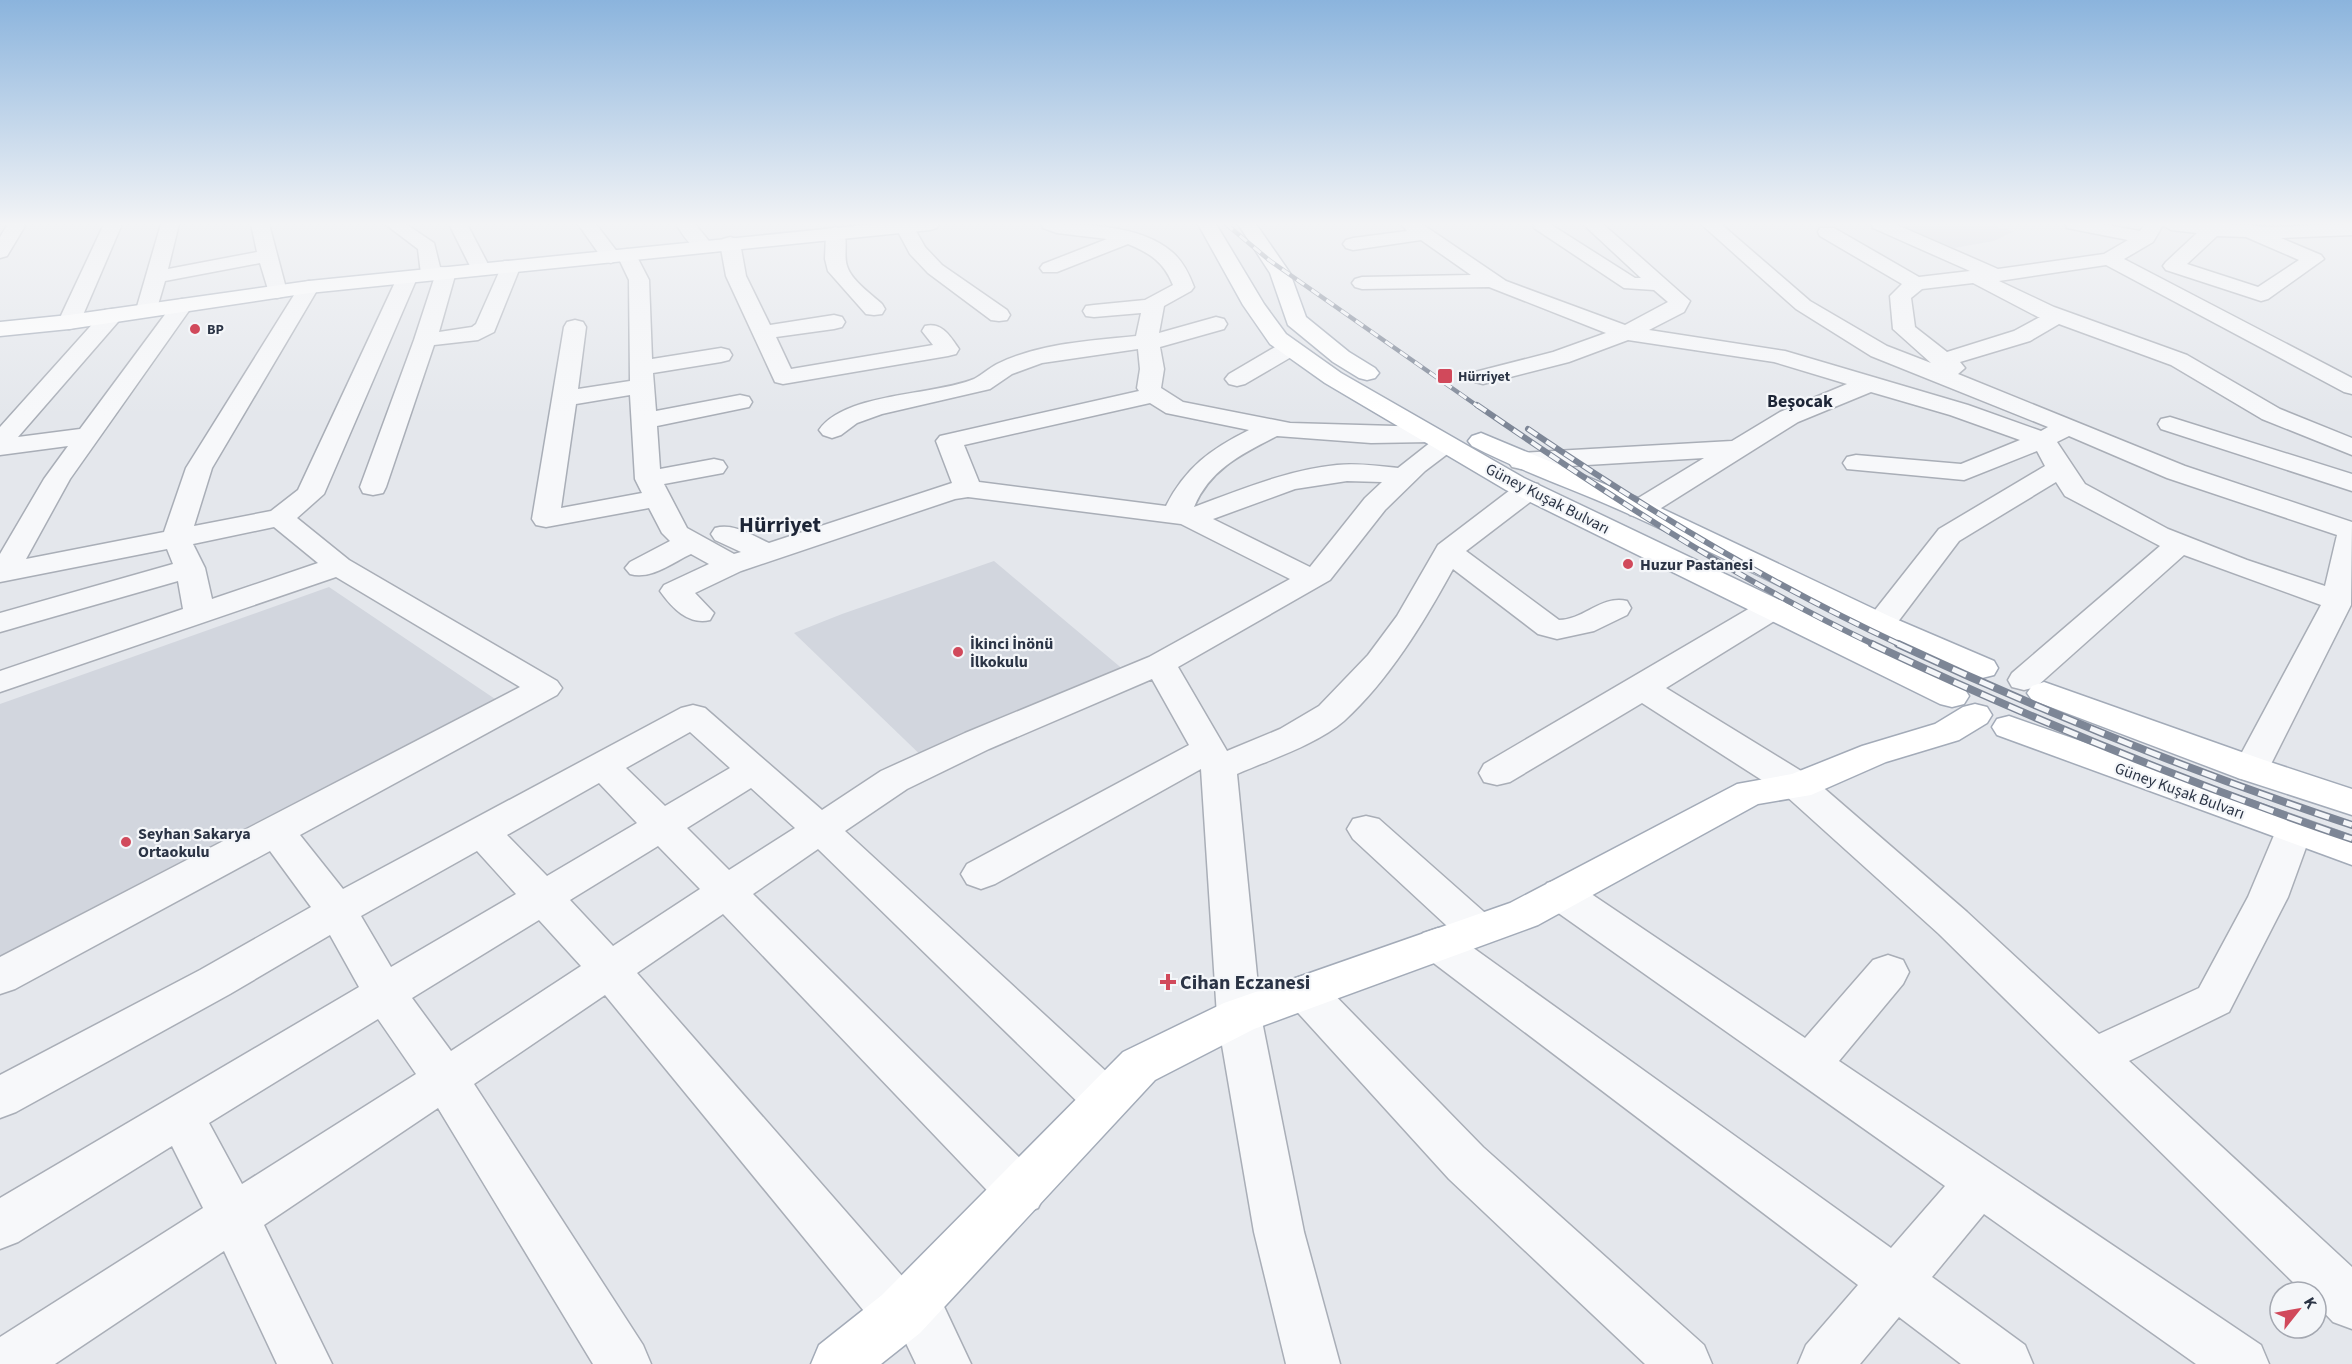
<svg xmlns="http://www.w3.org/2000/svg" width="2352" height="1364" font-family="'Source Sans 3',sans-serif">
  <rect width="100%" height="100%" fill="#e4e7ec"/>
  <!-- built -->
  <g fill="#d2d6de">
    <path d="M1898,224H1984L2014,231L1994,241L1954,248Z"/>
    <path d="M994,561L1125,671L931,765L794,633L842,614Z"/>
    <path d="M329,587L504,705L0,979V704Z"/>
  </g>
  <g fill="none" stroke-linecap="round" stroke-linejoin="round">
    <defs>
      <g id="minor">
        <path d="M8,224H24L25,226L7,256L0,258V237Z"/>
        <path d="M104,224H122L80,322L77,327L69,329L61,327L58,322Z"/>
        <path d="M161,224H179L168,269L257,252L251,224H269L287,292L284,296L277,298L270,296L260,263L165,281L155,315L147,316L139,315L136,310Z"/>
        <path d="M385,224H406L434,243L440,267L453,268L456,272L439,332L472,327L476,324L504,261H518L521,265L494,332L478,340L434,345L386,487L383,493L373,495L363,493L360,487L414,340L434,279L424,278L421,274L418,249Z"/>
        <path d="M449,224H467L490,268L487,272H473Z"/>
        <path d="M578,224H596L618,253L627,249L634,251L649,280L652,359L721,348L729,350L732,355L729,360L721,362L653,373L656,411L740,395L749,397L752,402L749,407L657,426L660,469L714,459L723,461L727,467L723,473L664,484L687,528L734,554L741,552L715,540L711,534L715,528C734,523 751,535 769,543L952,483L936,441L940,436L1139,391L1137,388L1140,369L1138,349L1042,363L1012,374L990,389L882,414L857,423L841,435L832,438L823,435L819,430C846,392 933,396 974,379C982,375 989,368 997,364C1040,343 1090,341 1136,336L1141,313L1094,317L1086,316L1083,311L1086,306L1094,305L1145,300L1173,285C1164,262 1150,253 1128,244L1057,272H1043L1040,268L1043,264L1107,239L1057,233L1043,228L1041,224C1081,224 1140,224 1172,252C1183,261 1189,274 1194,287L1191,291L1164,306L1159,333L1216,317L1224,319L1227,324L1224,329L1160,347L1164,369L1161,388L1183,402L1290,423L1430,427L1439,430L1443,435L1441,437L1454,439L1458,444L1454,449L1425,471L1385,510L1330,580L1178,667L1227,751L1280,729L1319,706L1368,655L1397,616L1438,545L1518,484L1528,482L1538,484L1541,490L1538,496L1466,551L1559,620C1584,620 1601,595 1627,601L1631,608L1627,615L1594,631L1557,639L1538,634L1453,569C1424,622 1389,680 1344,721C1318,744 1269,760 1237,774L1261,1016L1304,1232L1340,1364H1286L1254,1232L1217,1016L1201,769L995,884L981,889L967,884L961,874L967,864L1189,745L1152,679L989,749L907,789L845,831L1122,1086L1129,1100L1122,1114L1106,1120L1090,1114L818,849L753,894L1038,1176L1046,1192L1038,1208L1021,1215L1004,1208L723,914L637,973L903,1277L913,1273L932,1281L971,1364H916L904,1339L901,1340L882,1333L605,995L474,1084L643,1345L651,1364H593L438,1108L264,1225L332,1364H277L224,1251L55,1364H0V1337L203,1208L172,1146L18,1242L0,1249V1198L359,987L330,935L230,994L16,1112L0,1118V1075L200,970L311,907L270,851L15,989L0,994V957L520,687L336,577L0,692V671L183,609L178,581L0,632V613L173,564L167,549L0,582V554L44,479L68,446L0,455V427L105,310L113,309L121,310L124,315L18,437L80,429L175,301L182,299L189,301L193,305L70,479L26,559L164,532L186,468L299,287L302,283L309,281L316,283L319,287L212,468L194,526L271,511L298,490L397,278L400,274H414L417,278L324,494L297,518L349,560L557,681L562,688L557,695L300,835L343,889L681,708L693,705L705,708L822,810L881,771L965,733L1149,657L1290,579L1181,524L968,497L955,499L741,571L695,593L714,613L710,620C688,625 672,608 660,591L664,585L709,564L691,554C672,563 651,580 630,574L625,568L630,562L670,541L662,533L649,508L546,527L536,525L532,519L564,327L567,322L575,320L583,322L586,327L578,389L630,381L629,280L619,259L611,263L604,261ZM630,395L635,479L642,493L561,508L576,404ZM1150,403L1166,413L1249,430C1212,448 1185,468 1166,506L979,482L964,445ZM1277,436L1371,443L1431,442L1398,468C1378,466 1357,463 1337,465C1287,470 1240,490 1194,507C1210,469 1242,454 1277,436ZM1347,481L1382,482L1365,498L1310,567L1213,519L1295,489ZM274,527L318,563L212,599L205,568L193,544ZM690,732L730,768L665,806L626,768ZM599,783L637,823L547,876L507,835ZM751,788L795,828L729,870L687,828ZM658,846L700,889L613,946L570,900ZM477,851L516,894L391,967L361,916ZM539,920L581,966L451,1051L412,998ZM378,1019L416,1074L242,1184L209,1123Z"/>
        <path d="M676,224H695L713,246L710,250C693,254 684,236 676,224Z"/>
        <path d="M896,224H912L925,247L942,265L1007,310L1010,315L1007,320L999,321L991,320L928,273L910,254L895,226Z"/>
        <path d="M1401,224H1422L1506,281L1625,325L1668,302L1654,290L1624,288L1534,228L1536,224H1550L1635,278H1641L1583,224H1603L1690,301L1684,312L1649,330L1785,351L1968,405L2041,431L2048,427L1871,356L1796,309L1701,224H1721L1810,301L1887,346L1931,363L1893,329L1890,296L1902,284L1820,236L1818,232L1820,228H1834L1919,277L1970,271L1873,228L1871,224H1895L1998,269L2104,254L2128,240L2067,228L2065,224H2101L2140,231L2145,224H2228L2271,227L2352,224V235L2281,238L2321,255L2324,259L2268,299L2261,301L2166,270L2163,266L2166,262L2197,233L2171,230L2163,225L2153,242L2124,259L2352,378V394L2344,392L2106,265L1999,281L2054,307L2187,355L2280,409L2352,438V455L2262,419L2171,365L2059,324L2030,341L1960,362L1965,368L1958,374L2185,466L2352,522L2351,605L2264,778L2251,781L2238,778L2233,769L2321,605L2184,555L2036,687L2024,690L2012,687L2008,680L2012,673L2160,546L2065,496L2056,482L1959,541L1891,631L1880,633L1869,631L1864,624L1939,529L2045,466L2037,451L1964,480L1847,469L1843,463L1847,457L1856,455L1961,464L2020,440L1950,415L1871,392L1798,422L1650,515L1640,517L1630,515L1626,509L1630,503L1704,458L1521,469L1512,467L1508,461L1512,455L1521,453L1732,441L1780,412L1847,384L1774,362L1628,340L1569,362L1483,384L1475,382L1471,377L1475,372L1553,352L1606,333L1489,287L1362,289L1355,287L1352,283L1355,279L1362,277L1471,275L1421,240L1353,250L1346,248L1343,244L1346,240L1353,238L1407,231ZM2217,236L2246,237L2299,260L2258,287L2187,264ZM1973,283L2038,317H2040L2014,331L1947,352L1915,327L1911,298L1922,289ZM2069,436L2167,478L2337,535L2325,586L2247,560L2168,529L2085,484L2057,442Z"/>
        <path d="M835,227L842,229C849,239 843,254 847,266C851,280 871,294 882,304L885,309L882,314L874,315L866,314L828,271L825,259L826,233L828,229Z"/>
        <path d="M730,237L737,239L740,243L746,276L770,325L834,315L842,317L845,322L842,327L834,329L776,337L791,369L933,345L922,331L925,326C942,322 950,336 959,349L956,354L948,356L783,384L775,382L726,276L720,243L723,239Z"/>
        <path d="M1290,341L1298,343L1301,348L1298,353L1245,384L1237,386L1229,384L1225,379L1229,374L1282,343Z"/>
        <path d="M2170,417L2352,474V491L2161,429L2158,424L2161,419Z"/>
        <path d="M1773,599L1784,601L1788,608L1784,615L1666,688L1811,777L1967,912L2099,1034L2199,988L2248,897L2280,821L2293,817L2306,821L2312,831L2288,897L2229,1012L2129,1061L2352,1267V1329L2333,1322L2316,1304V1292H2303L1939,934L1785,795L1642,703L1510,782L1497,785L1484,782L1479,773L1484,764L1762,601Z"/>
        <path d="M1366,816L1379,819L1492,919L1498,930L1492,941L1478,946L1465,942L1891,1248L1945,1186L1547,905L1541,894L1547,883L1561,879L1575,883L1805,1038L1873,960L1888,955L1903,960L1909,972L1903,984L1839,1061L2261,1345L2269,1364H2196L1984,1214L1932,1277L2025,1345L2033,1364H1961L1899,1317L1860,1364H1798L1806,1345L1858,1285L1423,955L1417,944L1423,933L1438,928L1460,938L1353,839L1347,829L1353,819Z"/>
        <path d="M1305,975L1320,980L1483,1147L1704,1345L1712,1364H1645L1449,1179L1290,1004L1284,992L1290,980Z"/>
      </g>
      <g id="major">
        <path d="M875,224H939L937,228L930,230L309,293L69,329L0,336V322L69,315L309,281Z"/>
        <path d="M1198,224H1216L1264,304L1286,334L1341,373L1524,478L1964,688L1969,696L1964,704L1952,707L1940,704L1506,490L1325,383L1270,344L1243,305Z"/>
        <path d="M1238,224H1256L1290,273L1306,317L1349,352L1375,368L1379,373L1375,378L1367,380L1359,378L1333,362L1288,325L1270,273Z"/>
        <path d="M1481,433L1650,503L1891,617L1994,661L1998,668L1994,675L1982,678L1970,675C1856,625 1745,567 1631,515C1579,491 1524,473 1472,446L1468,441L1472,436Z"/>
        <path d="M2044,682L2264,760L2352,789V815L2238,778L2032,700L2027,693L2032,686Z"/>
        <path d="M1975,704L1987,707L1992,715L1987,723L1959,740L1886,762L1811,795L1758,804L1538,925L1254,1029L1155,1080L920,1333L881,1364H811L819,1345L882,1295L1123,1052L1224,1003L1510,903L1737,784L1792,774L1862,746L1935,724L1963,707Z"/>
        <path d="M2009,716L2352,836V865L1997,735L1992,727L1997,719Z"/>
      </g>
    </defs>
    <!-- minor casing -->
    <use href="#minor" stroke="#a9aeb7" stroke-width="3"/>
    <!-- major casing -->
    <use href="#major" stroke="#a3abb8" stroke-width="3"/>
    <!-- minor -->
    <use href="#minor" fill="#f7f8fa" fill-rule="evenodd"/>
    <!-- major -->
    <use href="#major" fill="#fff" fill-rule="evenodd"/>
    <defs>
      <path id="rail-far2" d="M1226,224L1269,260L1479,407"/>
      <g id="rail-far1">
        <path d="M1477,405C1605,493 1735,579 1875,645"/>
        <path d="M1528,429C1647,510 1770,584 1901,645"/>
      </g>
      <g id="rail">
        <path d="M1872,644C2028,718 2188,783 2352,839"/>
        <path d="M1898,644C2046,713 2197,774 2352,825"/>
      </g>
    </defs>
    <!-- rail-far2 casing -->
    <use href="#rail-far2" stroke="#7d8696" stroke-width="4.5"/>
    <!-- rail-far1 casing -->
    <use href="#rail-far1" stroke="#7d8696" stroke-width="6"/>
    <!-- rail casing -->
    <use href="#rail" stroke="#7d8696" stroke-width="8"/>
    <!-- rail-far2 -->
    <use href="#rail-far2" stroke="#f4f6f9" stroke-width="3" stroke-dasharray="9" stroke-linecap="butt"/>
    <!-- rail-far1 -->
    <use href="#rail-far1" stroke="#f4f6f9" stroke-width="4" stroke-dasharray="11" stroke-linecap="butt"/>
    <!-- rail -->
    <use href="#rail" stroke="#f4f6f9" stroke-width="5" stroke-dasharray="15" stroke-linecap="butt"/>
  </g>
  <!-- sky -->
  <linearGradient id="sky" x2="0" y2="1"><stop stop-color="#8bb4dd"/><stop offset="0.54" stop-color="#f3f4f6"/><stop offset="1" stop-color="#f3f4f6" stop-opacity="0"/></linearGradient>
  <rect width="2352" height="415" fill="url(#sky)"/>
  <!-- markers -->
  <g fill="#d1495b" stroke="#f4f6f9" stroke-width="2">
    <circle cx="195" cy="329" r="6"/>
    <rect x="1437" y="368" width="16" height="16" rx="3"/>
    <circle cx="1628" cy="564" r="6"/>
    <circle cx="958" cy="652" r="6"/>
    <circle cx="126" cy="842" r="6"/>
    <path d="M1165 973h6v6h6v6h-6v6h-6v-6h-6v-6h6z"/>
  </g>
  <g text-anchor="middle" stroke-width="4.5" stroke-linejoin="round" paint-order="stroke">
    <!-- far-poi labels -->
    <g font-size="14" font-weight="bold" fill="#2b3445" stroke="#f4f6f9" text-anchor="start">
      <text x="207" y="334">BP</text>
      <text x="1458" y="381">Hürriyet</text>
    </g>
    <!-- street labels -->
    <g font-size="16" fill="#2b3445" stroke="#f4f6f9">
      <text transform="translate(1548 498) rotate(27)" y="6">Güney Kuşak Bulvarı</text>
      <text transform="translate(2180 790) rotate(20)" y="6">Güney Kuşak Bulvarı</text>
    </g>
    <!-- poi labels -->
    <g font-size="16" font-weight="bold" fill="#2b3445" stroke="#f4f6f9" text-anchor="start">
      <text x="1640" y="570">Huzur Pastanesi</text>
      <text x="970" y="649">İkinci İnönü<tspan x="970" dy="18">İlkokulu</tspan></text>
      <text x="138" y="839">Seyhan Sakarya<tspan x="138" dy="18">Ortaokulu</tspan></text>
    </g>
    <!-- far-district labels -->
    <g font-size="18" font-weight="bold" fill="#1d2536" stroke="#f4f6f9">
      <text x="1800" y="407">Beşocak</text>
    </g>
    <!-- near-poi labels -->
    <g font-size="20" font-weight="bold" fill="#2b3445" stroke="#f4f6f9" text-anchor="start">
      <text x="1180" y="989">Cihan Eczanesi</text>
    </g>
    <!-- district labels -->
    <g font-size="22" font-weight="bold" fill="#1d2536" stroke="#f4f6f9">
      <text x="780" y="532">Hürriyet</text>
    </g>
  </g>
  <!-- north arrow -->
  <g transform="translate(2298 1310) rotate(59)"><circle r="28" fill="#f4f6f9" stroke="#a4a8b1" stroke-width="1.5"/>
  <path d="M0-4.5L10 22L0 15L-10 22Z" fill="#d1495b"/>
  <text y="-9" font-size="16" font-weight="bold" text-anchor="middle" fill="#2b3445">K</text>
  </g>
</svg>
